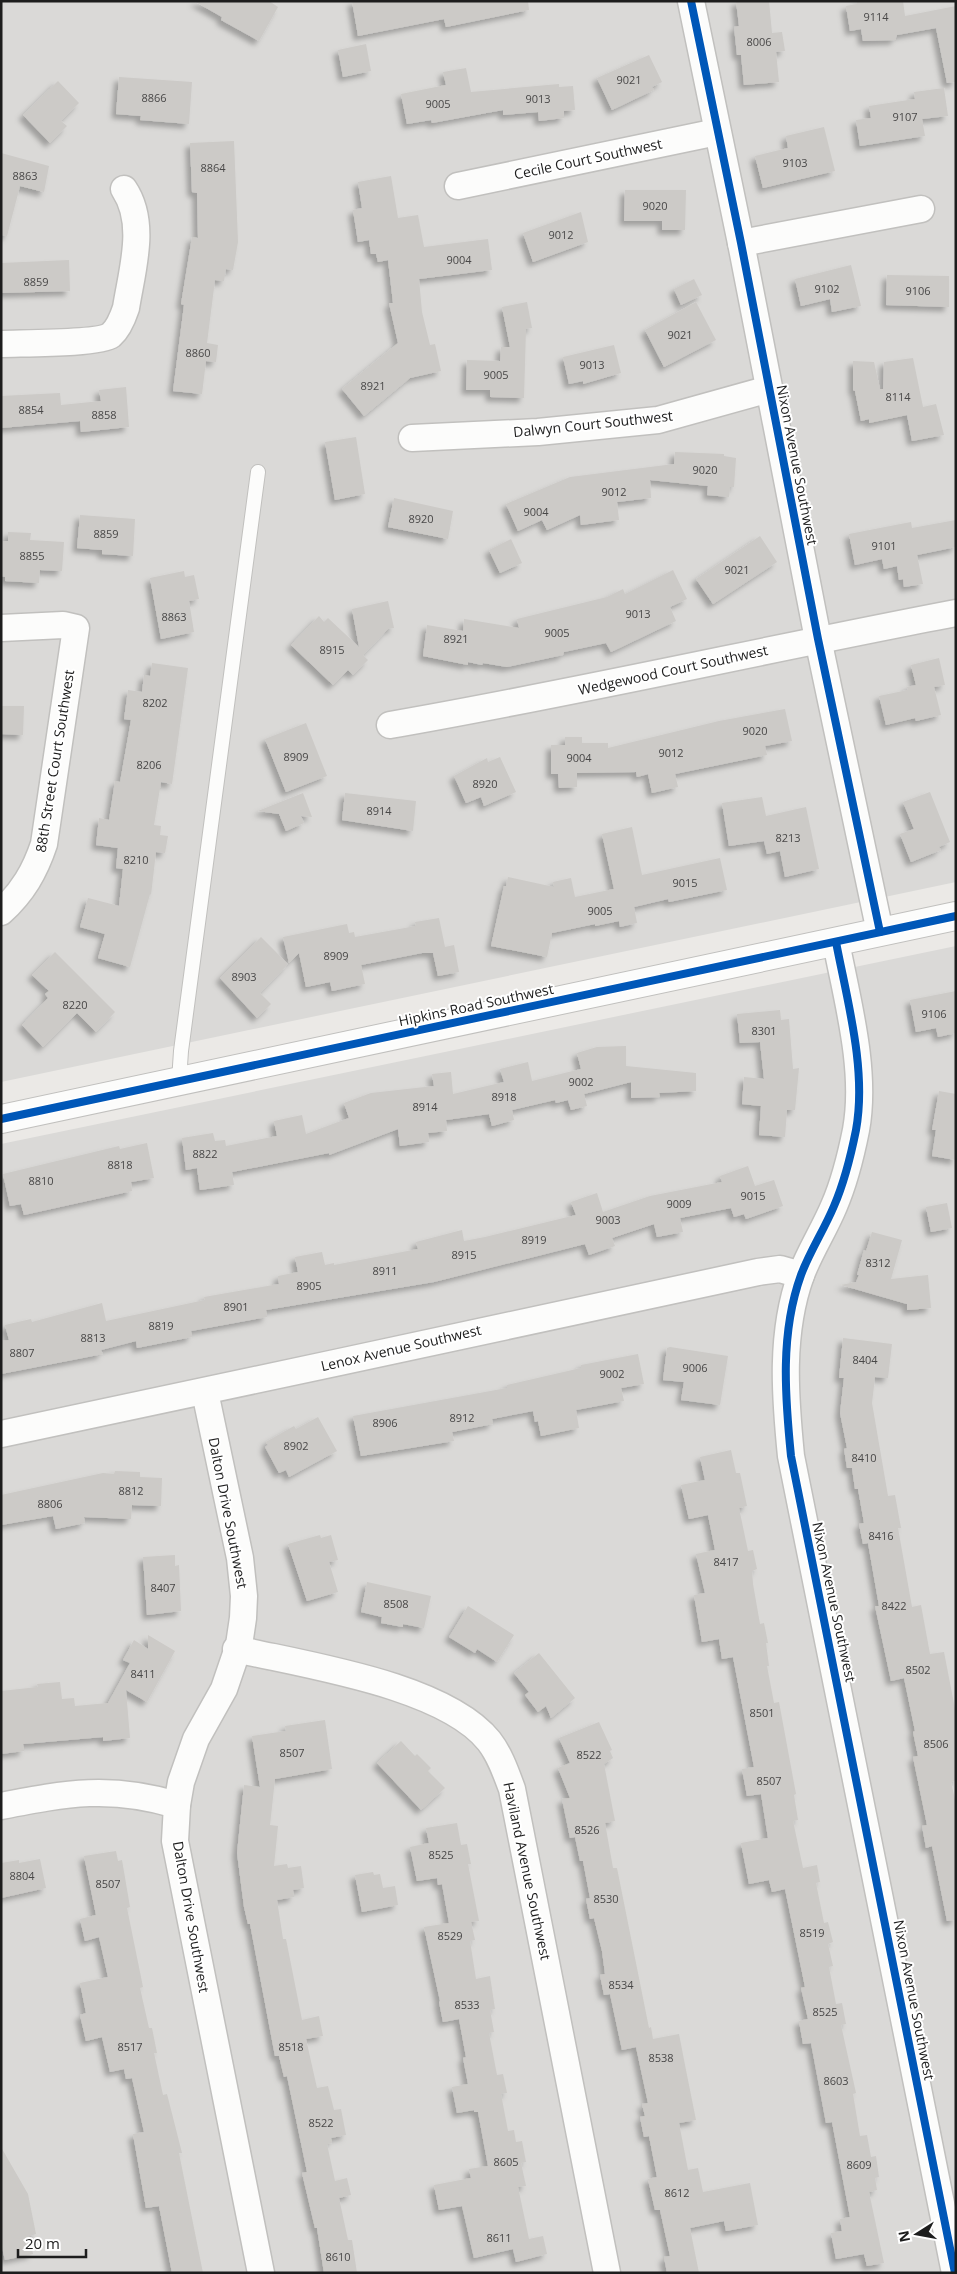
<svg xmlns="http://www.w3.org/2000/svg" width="957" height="2274" font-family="'Open Sans',sans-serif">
  <defs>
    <filter id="shadow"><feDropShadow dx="-4.5" dy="4.5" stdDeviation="2.5" flood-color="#0004"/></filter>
  </defs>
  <rect width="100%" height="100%" fill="#ebe9e6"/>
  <!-- residential -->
  <g fill="#dad9d7">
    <path d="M1,1H956V882L1,1082Z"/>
    <path d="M956,946V2273H1V1144Z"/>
  </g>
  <!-- building -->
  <g fill="#cccac7" filter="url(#shadow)">
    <path d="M194,1H269L278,7L259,41L221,20L222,17Z"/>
    <path d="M352,1H528L529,10L446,27L444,19L358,36Z"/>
    <path d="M736,1H769L772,33L782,32L785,51L776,52L779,82L744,85L741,55H737L734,27L739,26Z"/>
    <path d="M857,1H903L905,16L956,6V82L947,83L936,28L897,35L895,40L863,41L861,29L850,31L846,6L857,4Z"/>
    <path d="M366,44L371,71L343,77L338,50Z"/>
    <path d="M649,55L662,82L652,87L654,90L612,110L597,78Z"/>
    <path d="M466,68L471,92L559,84V87L573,86L575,110L564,111V118L539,121L538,112L503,115V110L432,123L431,120L407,124L401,94L446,85L443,72Z"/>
    <path d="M119,77L192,82L189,124L140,120L141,116L116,114Z"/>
    <path d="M58,81L79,103L61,121L67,126L50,143L23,115Z"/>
    <path d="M944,88L948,116L922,119L925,136L860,146L856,120L871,118L869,106L915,99L914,92Z"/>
    <path d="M824,127L835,171L763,188L755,156L788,148L786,136Z"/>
    <path d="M234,141L238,242L233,270L226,269L224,281L215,280L207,343L218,345L216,362L206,361L202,394L173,391L184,305L181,304L192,237L198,238L197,193L192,192L190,143Z"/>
    <path d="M1,153L49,166L44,192L20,186L7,236L1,235Z"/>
    <path d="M391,176L398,218L418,215L424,247L488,239L492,270L419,279L422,312L430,345L435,344L441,371L410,378L364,416L342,389L398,343L389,303H393L388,260L378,262L376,254H371L369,240L358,242L353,210L362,208L358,182Z"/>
    <path d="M625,190H686L685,230H662V221H624Z"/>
    <path d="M581,212L588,242L533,262L523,233Z"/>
    <path d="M69,260L70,291L2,293L1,263Z"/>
    <path d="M851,265L861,306L832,312L830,299L801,306L795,279Z"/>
    <path d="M887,275L949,276V307L886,305Z"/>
    <path d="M694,279L702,295L681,305L674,289Z"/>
    <path d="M527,302L532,328L526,329L524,398L490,397V390H466L467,360L500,361L501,347H510L502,307Z"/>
    <path d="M696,302L716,340L664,367L645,330Z"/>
    <path d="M614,345L621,373L583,384V381L569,384L563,357Z"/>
    <path d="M913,358L923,407L936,404L944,435L912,441L907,415L869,423V419L861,421L855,391L853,390V361L874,362L880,389H883L884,362Z"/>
    <path d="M126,387L129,427L81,432L80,421L1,428V396L60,393L61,405L101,401L99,390Z"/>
    <path d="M356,437L365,494L335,500L325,442Z"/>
    <path d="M675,452L724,454V456L736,458L734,487H730L729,497L707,495L708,486L650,480L651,498L617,502L619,520L581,525L580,515L547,530L542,520L518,531L506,504L570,477L674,464Z"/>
    <path d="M394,498L453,511L448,539L388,527Z"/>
    <path d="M80,515L135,519L133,556L102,554V550L77,548Z"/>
    <path d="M956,520V547L917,555L923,584L904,587L903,579L899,580L897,566L884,569L882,559L855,565L849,534L911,522L912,528Z"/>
    <path d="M8,532L31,533L30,540L64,542L62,571L40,570L39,583L5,581V577L1,576V541H8Z"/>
    <path d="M760,536L777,562L713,604L696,579Z"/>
    <path d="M511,539L522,563L500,573L489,550Z"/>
    <path d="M673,570L687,599L670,607L676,621L611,652L606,643L564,652L563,655L507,667L483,663L482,665L468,662V665L423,656L427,625L463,631L464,619L519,628L517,619L607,597L623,589L625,594Z"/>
    <path d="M184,571L185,577L194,575L199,599L189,601L194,632L161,639L150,578Z"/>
    <path d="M388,601L394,628L388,629L363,655L368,660L353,675L348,670L333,685L291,645L319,616L324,622L328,618L359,647L352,609Z"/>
    <path d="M939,658L945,685L934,687L941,715L916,721L915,718L886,725L879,696L908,690L907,687L916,685L911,665Z"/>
    <path d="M152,663L188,668L172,784L161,782L154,825L161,826L160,835L168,836L165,853L156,852L151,895L150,894L130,967L98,958L105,934L80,927L88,898L119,906L123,869L116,868L118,848L96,845L99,818L109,820L115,781L120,782L131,720L124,719L128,690L142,692L144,675L150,676Z"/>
    <path d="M1,706H24L23,735L1,734Z"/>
    <path d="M785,709L792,741L765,746L767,755L675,774L678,787L652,793L648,774L637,777L636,772L577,773V787L559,788L558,774H551V745H565V737H582V743H608V748L719,721Z"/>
    <path d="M306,723L327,776L286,792L265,739Z"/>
    <path d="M500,757L516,792L484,806L481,797L466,803L454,776L487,758L488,762Z"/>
    <path d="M930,792L950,842L939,847L941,850L911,862L900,834L914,829L903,802Z"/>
    <path d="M303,793L312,817L301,816L304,823L286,831L279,814L258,811Z"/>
    <path d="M345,793L416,801L413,831L342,820Z"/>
    <path d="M762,797L766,816L806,807L819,869L785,877L780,851L767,854L764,841L729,846L722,803Z"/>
    <path d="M632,827L642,875L720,858L727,890L669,902L668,899L634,907L637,923L620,927L619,921L595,926V924L552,933L547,957L491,946L504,886H506L508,877L554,887L553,882L571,878L575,897L614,889L602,834Z"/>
    <path d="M439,918L445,947L454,945L459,972L438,976L433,953H422L361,965L365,984L332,991L330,982L306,987L299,953L289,963L283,937L347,924L349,933L354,932L355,937L416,926L415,922Z"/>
    <path d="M261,937L288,964L260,993L271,1004L257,1018L220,978Z"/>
    <path d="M55,952L115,1012L96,1032L77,1013L43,1047L22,1025L48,998L45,994L49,991L32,975Z"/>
    <path d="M956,991V1033L938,1037L936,1028L916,1032L910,1000Z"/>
    <path d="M780,1010L781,1020L789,1019L793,1069L799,1068L795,1110H787L785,1137L759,1135L761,1106L742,1104L744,1077L764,1079L760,1042L740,1043L737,1014Z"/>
    <path d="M626,1046V1066L696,1073V1091L659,1093L660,1097L631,1098V1082L584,1094L587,1106L571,1110L568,1100L556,1103L555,1100L512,1110L514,1120L492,1126L489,1114L446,1120L447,1131L428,1133L429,1142L400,1146L398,1129L329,1155V1153L232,1172L234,1185L200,1190L197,1168L186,1170L182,1138L213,1133L215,1141L225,1140L226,1146L277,1136L274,1121L302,1115L306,1134L349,1118L344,1103L371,1093L434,1086L432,1074L451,1072L453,1094L504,1082L500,1069L528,1062L532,1081L581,1069L577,1053L597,1047Z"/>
    <path d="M939,1091L956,1094V1160L932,1156L936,1130H932Z"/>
    <path d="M147,1143L154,1178L131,1182L132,1191L24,1215L21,1204L10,1206L3,1174L119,1146L120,1149Z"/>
    <path d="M748,1166L755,1186L774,1180L783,1206L746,1219L744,1214L734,1217L731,1208L680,1218L683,1232L657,1237L654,1224L612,1238L615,1246L589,1255L585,1244L434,1282L266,1310L267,1317L191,1331L192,1337L137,1348L136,1341L101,1350L103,1354L1,1374V1341L9,1340L5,1325L31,1319L32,1322L102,1303L106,1321L205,1300L204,1297L279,1284L278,1276L298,1272L295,1257L322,1252L325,1265L334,1263V1265L418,1249L416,1242L462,1230L464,1241L485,1237L576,1215L571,1202L597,1193L603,1212L650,1196L722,1182L720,1176Z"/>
    <path d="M947,1203L952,1228L931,1232L926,1207Z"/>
    <path d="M872,1232L902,1240L891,1279L928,1275L931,1308L907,1310V1304L841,1285L856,1282L859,1275H857L864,1250L866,1251Z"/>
    <path d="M843,1338L892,1344L888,1378L875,1377L872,1403L888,1496L895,1495L901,1528H898L912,1607L921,1605L930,1654L944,1652L956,1714V1781L951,1782L956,1804V1920L947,1921L932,1846L926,1848L922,1826L927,1825L913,1757L918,1756L913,1732L915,1731L904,1678L891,1681L875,1606H879L868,1543L863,1544L859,1524L864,1523L858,1489H855L852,1468H847L844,1449L847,1448L840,1413L844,1378H839Z"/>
    <path d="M670,1347L728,1356L720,1405L681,1400L684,1382L663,1380L667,1348Z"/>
    <path d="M638,1354L644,1384L621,1388L624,1401L576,1410L579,1428L541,1436L538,1421L535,1422L533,1411L492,1419L493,1424L452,1432L454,1441L361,1456L353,1416L507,1388V1385L581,1368V1365Z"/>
    <path d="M318,1417L337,1451L289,1477L286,1470L279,1473L265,1447L268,1445L266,1442L294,1426L296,1429Z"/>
    <path d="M731,1450L736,1473H740L747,1506L739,1508L748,1551L753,1550L757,1569L752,1571L753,1584L760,1624L764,1623L768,1643H766L769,1666H767L774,1703L779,1702L796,1794L794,1795L798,1820L793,1821L803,1868L817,1865L820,1882L816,1883L824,1923L828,1922L833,1942L828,1944L833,1966L829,1967L836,2004L842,2003L846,2024L841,2025L856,2093L853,2094L860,2136L867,2135L871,2157L876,2156L879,2177L875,2178L877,2190L869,2192L884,2263L867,2266L864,2254L836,2259L831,2233L842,2231L840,2219L850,2217L832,2122L826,2123L811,2043L803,2044L799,2021L808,2019L801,1988L805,1987L785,1889L772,1892L769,1880L749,1884L741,1843L768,1838L761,1794L747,1796L742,1769L754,1767L733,1657L722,1659L719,1639L702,1642L694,1595L705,1593L696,1554L715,1550L708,1515L689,1519L681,1485L705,1480L700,1457Z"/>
    <path d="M115,1471L140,1472V1477L162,1478L161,1506L132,1505L131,1519L84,1517L85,1523L56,1529L53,1516L1,1525V1495L103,1473L114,1474Z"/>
    <path d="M320,1535L321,1538L331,1535L338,1560L329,1562L338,1592L307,1601L288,1544Z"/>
    <path d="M175,1555V1566L179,1565L181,1611L147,1615L143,1557Z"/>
    <path d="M367,1582L431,1596L424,1628L403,1624V1627L381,1623L382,1617L361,1612Z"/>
    <path d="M468,1606L514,1635L497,1662L477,1649L475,1653L449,1637Z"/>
    <path d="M148,1635L175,1651L147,1702L126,1690L130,1738L103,1741V1737L23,1744L24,1751L1,1754V1691L38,1687L37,1684L60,1682L62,1699L74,1698L75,1706L108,1703L130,1663L123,1660L134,1640L148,1649Z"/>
    <path d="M539,1653L575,1698L551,1718L546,1706L538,1712L525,1695L529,1692L514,1673Z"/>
    <path d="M325,1720L332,1769L275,1779L270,1825L278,1826L274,1866L287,1864L288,1868L301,1866L304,1888L293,1890L294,1897L277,1900L283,1939H286L302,2020L319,2016L323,2036L306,2039L317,2088L328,2086L334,2110L341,2109L346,2135L331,2138L332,2143L327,2144L335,2181L347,2178L351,2195L339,2198L348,2240H352L357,2273H324L317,2228H315L302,2173L307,2172L287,2076L284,2077L279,2056H275L250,1924H248L244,1907L237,1853L244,1785L260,1787L252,1736L286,1731L285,1726Z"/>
    <path d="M599,1722L612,1750L610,1751L613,1758L604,1764L615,1821L605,1823L613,1868H617L649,2028L651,2027L653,2039L679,2034L685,2065L696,2120L679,2123L688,2170L698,2168L703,2192L750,2183L758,2225L726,2231L724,2221L690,2228L699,2273H667L664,2257L670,2256L660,2210H655L648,2179L657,2177L649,2136L644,2137L640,2117L645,2116L642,2104L648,2103L636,2047L622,2050L610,1994L604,1995L600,1975L605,1974L602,1951L594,1918L590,1919L586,1899L590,1898L583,1861H580L575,1837L570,1838L562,1799L570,1798L558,1768L570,1763L559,1738Z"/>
    <path d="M401,1741L415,1756L417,1754L431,1768L428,1771L445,1788L421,1810L377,1763Z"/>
    <path d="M457,1823L461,1845L467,1844L471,1864H468L479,1921L471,1922L475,1940L470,1941L476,1979L490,1976L495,2009L490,2010L494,2032L489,2033L497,2075L503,2074L507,2093L501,2094L508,2131L514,2130L516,2142L522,2141L526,2162L521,2163L526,2186L518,2187L529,2239L543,2236L547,2254L516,2262L513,2249L474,2258L462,2206L439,2210L434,2185L471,2178L469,2169L488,2166L478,2112H474V2110L457,2113L452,2087L468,2084L463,2058L466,2057L459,2019L443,2022L439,2002L440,2001L424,1927L449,1923L442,1884L438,1885L437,1878L417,1881L410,1847L429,1843L426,1828Z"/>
    <path d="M116,1851L118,1861L122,1860L130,1907L127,1908L143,1987L140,1988L149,2028H152L157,2053H154L163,2095L167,2094L182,2153H179L203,2273H172L159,2206L146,2208L133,2134L144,2132L132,2078L126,2079L124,2069L110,2072L102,2037L86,2041L80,2015L86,2013L80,1983L108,1977L99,1937L85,1941L80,1919L96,1915L84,1856Z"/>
    <path d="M40,1859L46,1888L1,1898V1863L19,1860V1863Z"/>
    <path d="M373,1872L374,1875L380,1874L383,1888L395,1886L398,1905L362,1912L355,1875Z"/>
    <path d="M1,2147L28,2194L36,2234L29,2236L33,2254L5,2260L1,2243Z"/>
  </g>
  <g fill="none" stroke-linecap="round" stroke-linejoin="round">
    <defs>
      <path id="service" d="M179,1081L181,1051L258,472"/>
      <g id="minor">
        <path d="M691,1L741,243L818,639L880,932"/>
        <path d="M458,186L717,132"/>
        <path d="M741,243L921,209"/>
        <path d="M1,344C20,343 99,344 111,335C118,329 123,317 126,308C132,270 147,223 124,189"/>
        <path d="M412,438L538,432L658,420L769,389"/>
        <path d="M1,628L63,625L76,628L44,844C35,871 23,892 1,912"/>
        <path d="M390,725C580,692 767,649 956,613"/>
        <path d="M836,942C847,1000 867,1070 856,1130C851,1155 844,1183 834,1206C824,1230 810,1251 801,1275C780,1333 785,1396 791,1456L955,2273"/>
        <path d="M205,1392L240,1558L244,1596L243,1618L239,1645L224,1689L196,1739L181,1782L177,1805L175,1841L261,2273"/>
        <path d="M1,1434C254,1382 505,1325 758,1272L780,1269L801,1275"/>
        <path d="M236,1649C305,1665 444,1685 489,1741C500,1755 506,1773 512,1789L607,2273"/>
        <path d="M1,1806C67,1793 111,1785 177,1805"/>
      </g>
      <path id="tertiary" d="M1,1119L956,916"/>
    </defs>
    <!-- service casing -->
    <use href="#service" stroke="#c1c0be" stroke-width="16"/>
    <!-- minor casing -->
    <use href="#minor" stroke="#c1c0be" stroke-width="29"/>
    <!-- tertiary casing -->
    <use href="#tertiary" stroke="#c1c0be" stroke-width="30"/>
    <!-- service -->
    <use href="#service" stroke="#fcfcfb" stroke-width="14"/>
    <!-- minor -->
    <use href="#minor" stroke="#fcfcfb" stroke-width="26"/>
    <!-- tertiary -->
    <use href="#tertiary" stroke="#fcfcfb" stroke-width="28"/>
    <defs>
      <g id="cycleway">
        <path d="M691,1L741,243L818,639L880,932"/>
        <path d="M836,942C847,1000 867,1070 856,1130C851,1155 844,1183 834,1206C824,1230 810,1251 801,1275C780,1333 785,1396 791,1456L955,2273"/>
        <path d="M1,1119L956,916"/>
      </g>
    </defs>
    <!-- cycleway casing -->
    <use href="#cycleway" stroke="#fff" stroke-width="11"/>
    <!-- cycleway -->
    <use href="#cycleway" stroke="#0057b8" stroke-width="8"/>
  </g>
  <g text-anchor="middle" stroke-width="4" stroke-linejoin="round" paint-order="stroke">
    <!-- number labels -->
    <g font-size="11" fill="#494848">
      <text x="876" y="21">9114</text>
      <text x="759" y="46">8006</text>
      <text x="629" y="84">9021</text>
      <text x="154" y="102">8866</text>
      <text x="538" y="103">9013</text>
      <text x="438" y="108">9005</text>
      <text x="905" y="121">9107</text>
      <text x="795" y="167">9103</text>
      <text x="213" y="172">8864</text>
      <text x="25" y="180">8863</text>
      <text x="655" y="210">9020</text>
      <text x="561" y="239">9012</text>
      <text x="459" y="264">9004</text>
      <text x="36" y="286">8859</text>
      <text x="827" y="293">9102</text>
      <text x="918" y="295">9106</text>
      <text x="680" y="339">9021</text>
      <text x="198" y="357">8860</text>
      <text x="592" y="369">9013</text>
      <text x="496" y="379">9005</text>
      <text x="373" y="390">8921</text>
      <text x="898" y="401">8114</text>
      <text x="31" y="414">8854</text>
      <text x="104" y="419">8858</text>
      <text x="705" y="474">9020</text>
      <text x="614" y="496">9012</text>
      <text x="536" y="516">9004</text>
      <text x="421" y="523">8920</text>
      <text x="106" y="538">8859</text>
      <text x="884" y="550">9101</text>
      <text x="32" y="560">8855</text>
      <text x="737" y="574">9021</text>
      <text x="638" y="618">9013</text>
      <text x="174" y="621">8863</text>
      <text x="557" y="637">9005</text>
      <text x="456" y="643">8921</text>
      <text x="332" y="654">8915</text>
      <text x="155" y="707">8202</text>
      <text x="755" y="735">9020</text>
      <text x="671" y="757">9012</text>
      <text x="296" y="761">8909</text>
      <text x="579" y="762">9004</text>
      <text x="149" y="769">8206</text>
      <text x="485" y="788">8920</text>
      <text x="379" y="815">8914</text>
      <text x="788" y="842">8213</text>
      <text x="136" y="864">8210</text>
      <text x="685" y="887">9015</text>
      <text x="600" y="915">9005</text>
      <text x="336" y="960">8909</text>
      <text x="244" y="981">8903</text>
      <text x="75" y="1009">8220</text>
      <text x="934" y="1018">9106</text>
      <text x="764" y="1035">8301</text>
      <text x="581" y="1086">9002</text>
      <text x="504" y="1101">8918</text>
      <text x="425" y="1111">8914</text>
      <text x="205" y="1158">8822</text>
      <text x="120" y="1169">8818</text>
      <text x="41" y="1185">8810</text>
      <text x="753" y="1200">9015</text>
      <text x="679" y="1208">9009</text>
      <text x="608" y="1224">9003</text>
      <text x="534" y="1244">8919</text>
      <text x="464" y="1259">8915</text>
      <text x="878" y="1267">8312</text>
      <text x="385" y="1275">8911</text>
      <text x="309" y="1290">8905</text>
      <text x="236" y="1311">8901</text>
      <text x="161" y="1330">8819</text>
      <text x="93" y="1342">8813</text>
      <text x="22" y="1357">8807</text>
      <text x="865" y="1364">8404</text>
      <text x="695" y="1372">9006</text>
      <text x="612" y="1378">9002</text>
      <text x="462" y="1422">8912</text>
      <text x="385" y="1427">8906</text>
      <text x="296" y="1450">8902</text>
      <text x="864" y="1462">8410</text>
      <text x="131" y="1495">8812</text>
      <text x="50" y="1508">8806</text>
      <text x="881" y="1540">8416</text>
      <text x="726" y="1566">8417</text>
      <text x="163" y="1592">8407</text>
      <text x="396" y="1608">8508</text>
      <text x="894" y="1610">8422</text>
      <text x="918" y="1674">8502</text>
      <text x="143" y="1678">8411</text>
      <text x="762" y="1717">8501</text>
      <text x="936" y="1748">8506</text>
      <text x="292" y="1757">8507</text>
      <text x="589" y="1759">8522</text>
      <text x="769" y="1785">8507</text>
      <text x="587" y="1834">8526</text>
      <text x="441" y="1859">8525</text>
      <text x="22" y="1880">8804</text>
      <text x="108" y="1888">8507</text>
      <text x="606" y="1903">8530</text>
      <text x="812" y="1937">8519</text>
      <text x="450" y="1940">8529</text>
      <text x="621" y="1989">8534</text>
      <text x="467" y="2009">8533</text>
      <text x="825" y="2016">8525</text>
      <text x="130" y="2051">8517</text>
      <text x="291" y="2051">8518</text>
      <text x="661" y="2062">8538</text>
      <text x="836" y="2085">8603</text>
      <text x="321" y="2127">8522</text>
      <text x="506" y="2166">8605</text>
      <text x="859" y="2169">8609</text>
      <text x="677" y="2197">8612</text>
      <text x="499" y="2242">8611</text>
      <text x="338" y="2261">8610</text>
    </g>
    <!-- street labels -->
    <g font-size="14" fill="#1d1d1d" stroke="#fff">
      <text transform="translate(588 159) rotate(-12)" y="5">Cecile Court Southwest</text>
      <text transform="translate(593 424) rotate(-6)" y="5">Dalwyn Court Southwest</text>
      <text transform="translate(797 465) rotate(79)" y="5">Nixon Avenue Southwest</text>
      <text transform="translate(673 670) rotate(-12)" y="5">Wedgewood Court Southwest</text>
      <text transform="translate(55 761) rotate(-81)" y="5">88th Street Court Southwest</text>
      <text transform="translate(476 1005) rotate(-12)" y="5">Hipkins Road Southwest</text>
      <text transform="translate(401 1348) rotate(-13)" y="5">Lenox Avenue Southwest</text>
      <text transform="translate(228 1513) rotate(79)" y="5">Dalton Drive Southwest</text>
      <text transform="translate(834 1602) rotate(78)" y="5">Nixon Avenue Southwest</text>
      <text transform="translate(527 1871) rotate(78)" y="5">Haviland Avenue Southwest</text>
      <text transform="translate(191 1917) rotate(80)" y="5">Dalton Drive Southwest</text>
      <text transform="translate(914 2000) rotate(79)" y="5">Nixon Avenue Southwest</text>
    </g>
  </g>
  <!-- border -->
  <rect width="957" height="2274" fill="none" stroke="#1d1d1d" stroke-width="5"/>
  <!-- north arrow -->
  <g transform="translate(917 2234) rotate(259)" stroke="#ffffff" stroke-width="4" paint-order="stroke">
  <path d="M0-4L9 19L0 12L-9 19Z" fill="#1d1d1d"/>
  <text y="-8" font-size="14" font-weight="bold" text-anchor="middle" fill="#1d1d1d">N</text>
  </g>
  <!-- scale -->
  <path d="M18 2249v8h68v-8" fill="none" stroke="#1d1d1d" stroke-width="2.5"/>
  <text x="25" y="2249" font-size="15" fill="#1d1d1d" stroke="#ffffff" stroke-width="4" paint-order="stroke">20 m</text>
</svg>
